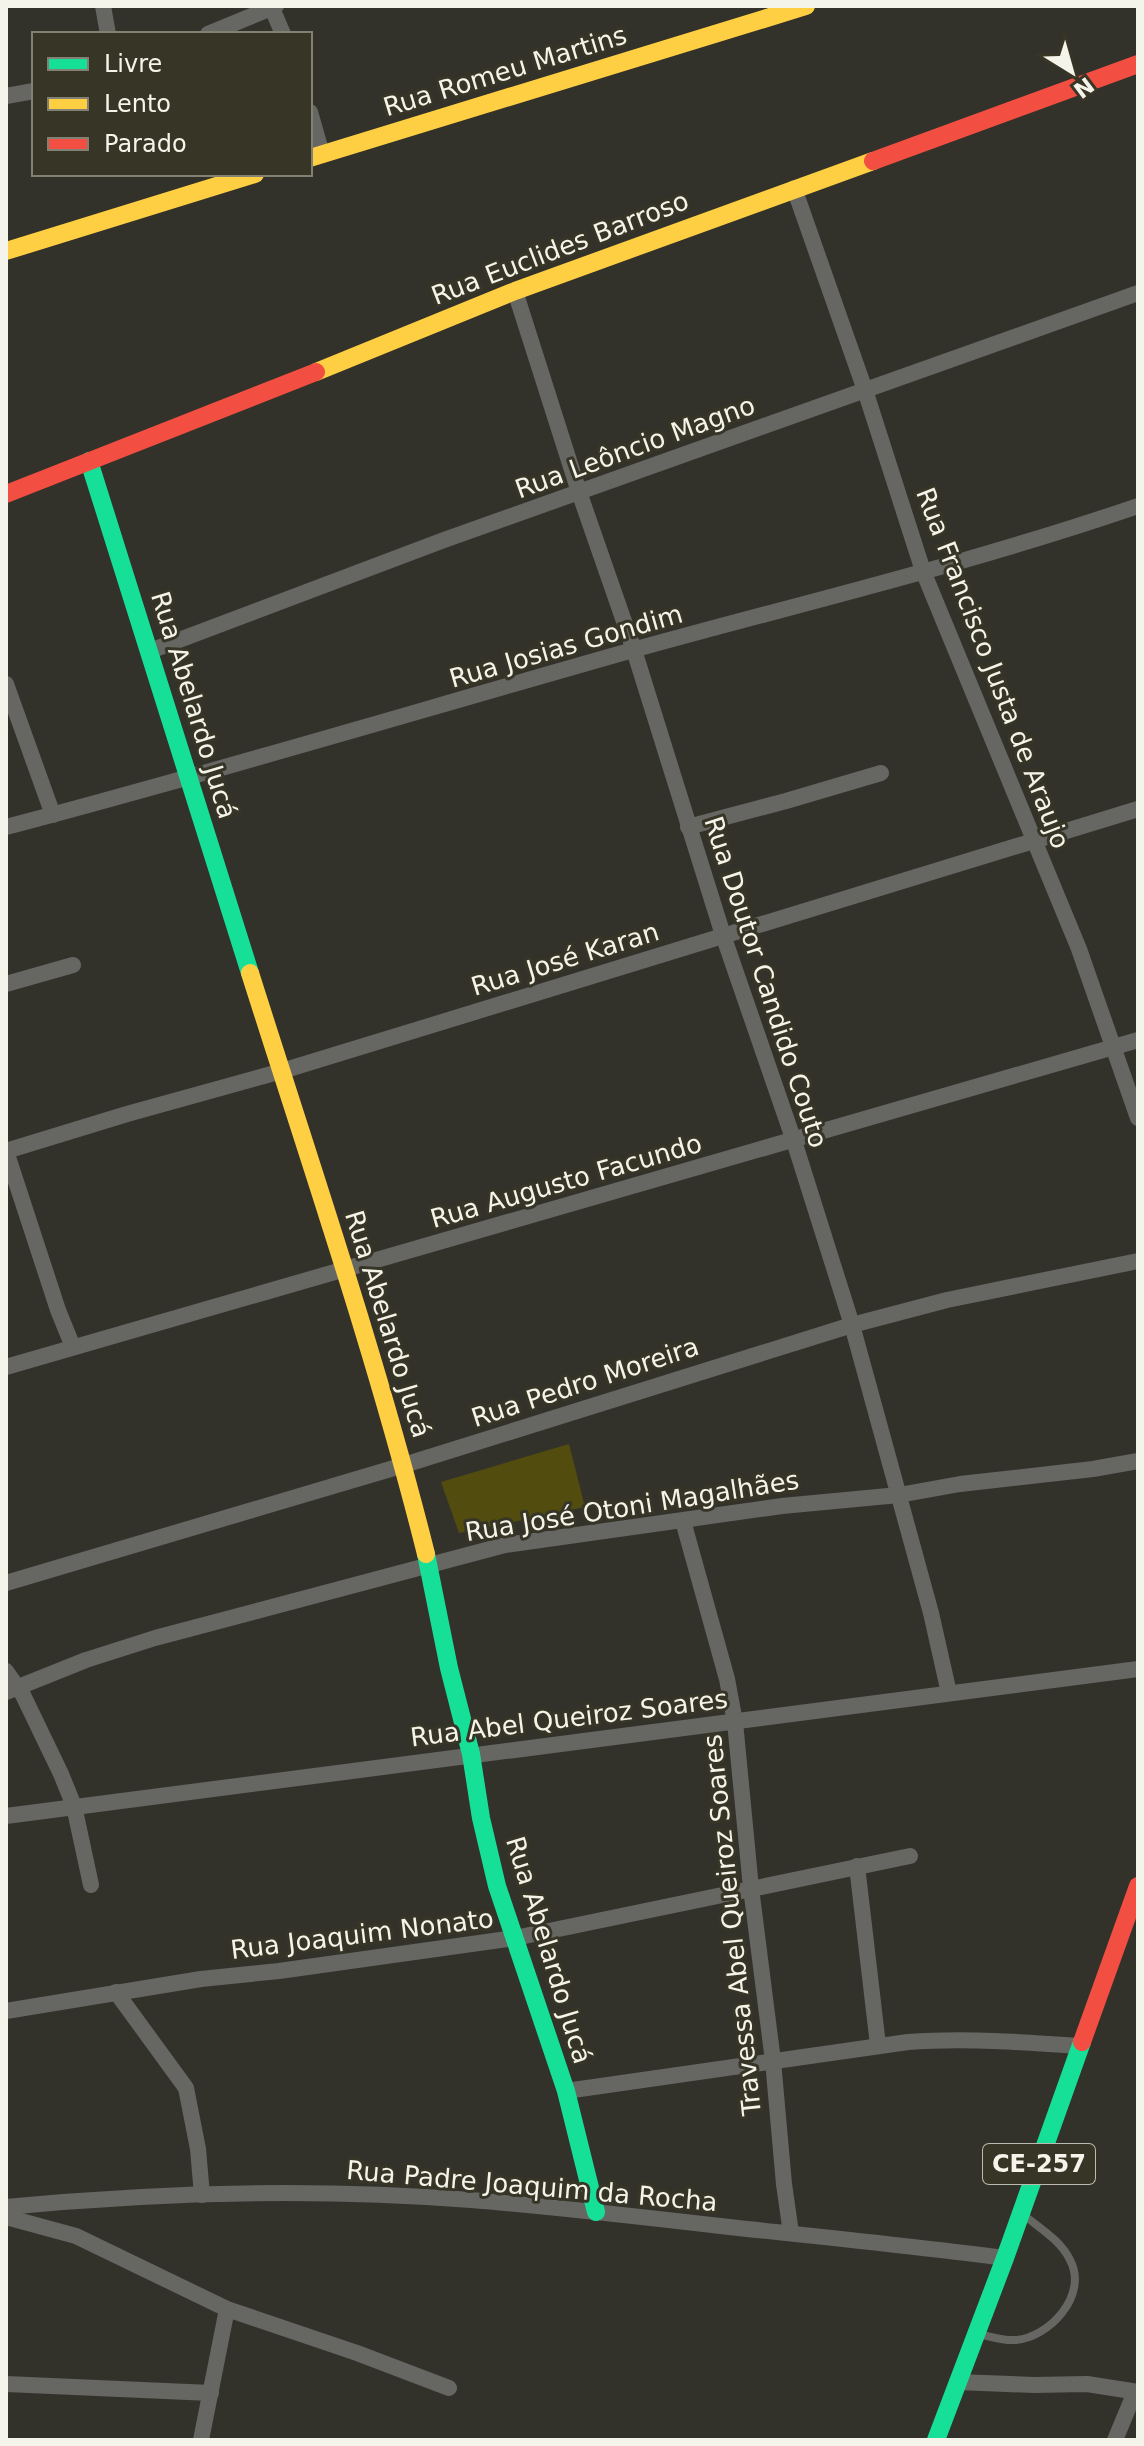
<svg xmlns="http://www.w3.org/2000/svg" width="1144" height="2446" font-family="'DejaVu Sans',sans-serif">
  <rect width="100%" height="100%" fill="#33322a"/>
  <!-- green -->
  <path fill="#524d0f" d="M569,1444L585,1507L459,1533L441,1482Z"/>
  <g fill="none" stroke-linecap="round" stroke-linejoin="round">
    <!-- lane -->
    <path stroke="#666663" stroke-width="8" d="M978,2334C989,2336 1003,2341 1015,2340C1049,2338 1089,2295 1070,2260C1061,2241 1041,2229 1025,2216"/>
    <!-- street -->
    <g stroke="#666663" stroke-width="16">
      <path d="M103,6L108,34"/>
      <path d="M271,6L283,34"/>
      <path d="M208,34L276,6"/>
      <path d="M6,96L34,91"/>
      <path d="M310,112L322,154"/>
      <path d="M794,188L865,390L923,571L1079,949L1138,1118"/>
      <path d="M515,291L579,492L634,650L723,935L794,1141L852,1325L931,1613L949,1693"/>
      <path d="M150,651L444,540L1138,293"/>
      <path d="M6,684L53,815"/>
      <path d="M6,827C216,772 424,709 633,650C802,603 972,563 1138,506"/>
      <path d="M688,827L786,801L881,773"/>
      <path d="M6,984L73,965"/>
      <path d="M73,1347L58,1310L6,1151L127,1114L282,1071L1138,809"/>
      <path d="M6,1367L1138,1040"/>
      <path d="M683,1521L727,1679L735,1722L751,1888L773,2061L784,2184L791,2233"/>
      <path d="M6,1583L404,1465L852,1325L947,1300L1138,1261"/>
      <path d="M6,1671L23,1695L61,1774L74,1806L91,1885"/>
      <path d="M6,1692L86,1660L155,1638L505,1545L782,1506L899,1495L960,1484L1093,1469L1138,1461"/>
      <path d="M6,1816L1138,1669"/>
      <path d="M857,1866L878,2045"/>
      <path d="M116,1992L186,2088L198,2149L202,2195"/>
      <path d="M6,2011L201,1979L279,1971L515,1938L910,1856"/>
      <path d="M566,2091L908,2042C965,2038 1022,2042 1079,2046"/>
      <path d="M6,2207C160,2192 316,2188 471,2200C557,2207 643,2217 729,2227C821,2237 913,2246 1005,2258"/>
      <path d="M6,2217L76,2236L227,2309L357,2353L449,2388"/>
      <path d="M957,2382L1034,2385L1087,2384L1138,2392"/>
      <path d="M6,2384L211,2393"/>
      <path d="M201,2440L227,2309"/>
      <path d="M1115,2440L1135,2392"/>
    </g>
    <!-- fast -->
    <g stroke="#16e098" stroke-width="18">
      <path d="M89,461L250,973"/>
      <path d="M426,1554L449,1668L471,1754L481,1818L497,1886L566,2091L596,2212"/>
      <path d="M936,2440L1005,2258L1082,2042"/>
    </g>
    <!-- slow -->
    <g stroke="#ffcf43" stroke-width="18">
      <path d="M310,158L806,6"/>
      <path d="M6,251L255,174"/>
      <path d="M316,372L515,291L873,161"/>
      <path d="M250,973C311,1166 377,1358 426,1554"/>
    </g>
    <!-- jam -->
    <g stroke="#f24e42" stroke-width="18">
      <path d="M873,161L1138,64"/>
      <path d="M6,494L316,372"/>
      <path d="M1082,2042L1138,1886"/>
    </g>
  </g>
  <g text-anchor="middle" stroke-width="6" stroke-linejoin="round" paint-order="stroke">
    <!-- shield labels -->
    <rect fill="#373526" stroke="#bcbbaf" stroke-width="2" x="983" y="2144" width="112" height="40" rx="6"/>
    <g font-size="24" font-weight="bold" fill="#f5f4ea">
      <text x="1039" y="2172">CE-257</text>
    </g>
    <!-- street labels -->
    <g font-size="26" fill="#f5f4ea" stroke="#373526">
      <text transform="translate(505 71) rotate(-17)" y="9">Rua Romeu Martins</text>
      <text transform="translate(560 248) rotate(-21)" y="9">Rua Euclides Barroso</text>
      <text transform="translate(635 447) rotate(-20)" y="9">Rua Leôncio Magno</text>
      <text transform="translate(566 646) rotate(-16)" y="9">Rua Josias Gondim</text>
      <text transform="translate(993 668) rotate(69)" y="9">Rua Francisco Justa de Araujo</text>
      <text transform="translate(194 705) rotate(73)" y="9">Rua Abelardo Jucá</text>
      <text transform="translate(565 959) rotate(-17)" y="9">Rua José Karan</text>
      <text transform="translate(766 982) rotate(72)" y="9">Rua Doutor Candido Couto</text>
      <text transform="translate(566 1181) rotate(-16)" y="9">Rua Augusto Facundo</text>
      <text transform="translate(388 1324) rotate(73)" y="9">Rua Abelardo Jucá</text>
      <text transform="translate(585 1382) rotate(-18)" y="9">Rua Pedro Moreira</text>
      <text transform="translate(632 1506) rotate(-9)" y="9">Rua José Otoni Magalhães</text>
      <text transform="translate(569 1718) rotate(-7)" y="9">Rua Abel Queiroz Soares</text>
      <text transform="translate(732 1925) rotate(-96)" y="9">Travessa Abel Queiroz Soares</text>
      <text transform="translate(362 1934) rotate(-7)" y="9">Rua Joaquim Nonato</text>
      <text transform="translate(549 1950) rotate(73)" y="9">Rua Abelardo Jucá</text>
      <text transform="translate(532 2186) rotate(5)" y="9">Rua Padre Joaquim da Rocha</text>
    </g>
  </g>
  <!-- border -->
  <rect width="1144" height="2446" fill="none" stroke="#f5f4ea" stroke-width="16"/>
  <!-- legend -->
  <rect x="32" y="32" width="280" height="144" fill="#373526" stroke="#838174" stroke-width="2"/>
  <rect x="48" y="58" width="40" height="12" fill="#16e098" stroke="#838174" stroke-width="2"/>
  <text x="104" y="72" font-size="24" fill="#f5f4ea">Livre</text>
  <rect x="48" y="98" width="40" height="12" fill="#ffcf43" stroke="#838174" stroke-width="2"/>
  <text x="104" y="112" font-size="24" fill="#f5f4ea">Lento</text>
  <rect x="48" y="138" width="40" height="12" fill="#f24e42" stroke="#838174" stroke-width="2"/>
  <text x="104" y="152" font-size="24" fill="#f5f4ea">Parado</text>
  <!-- north arrow -->
  <g transform="translate(1072 72) rotate(143)" stroke="#373526" stroke-width="6" paint-order="stroke">
  <path d="M0-6L14 30L0 20L-14 30Z" fill="#f5f4ea"/>
  <text y="-12" font-size="22" font-weight="bold" text-anchor="middle" fill="#f5f4ea">N</text>
  </g>
</svg>
